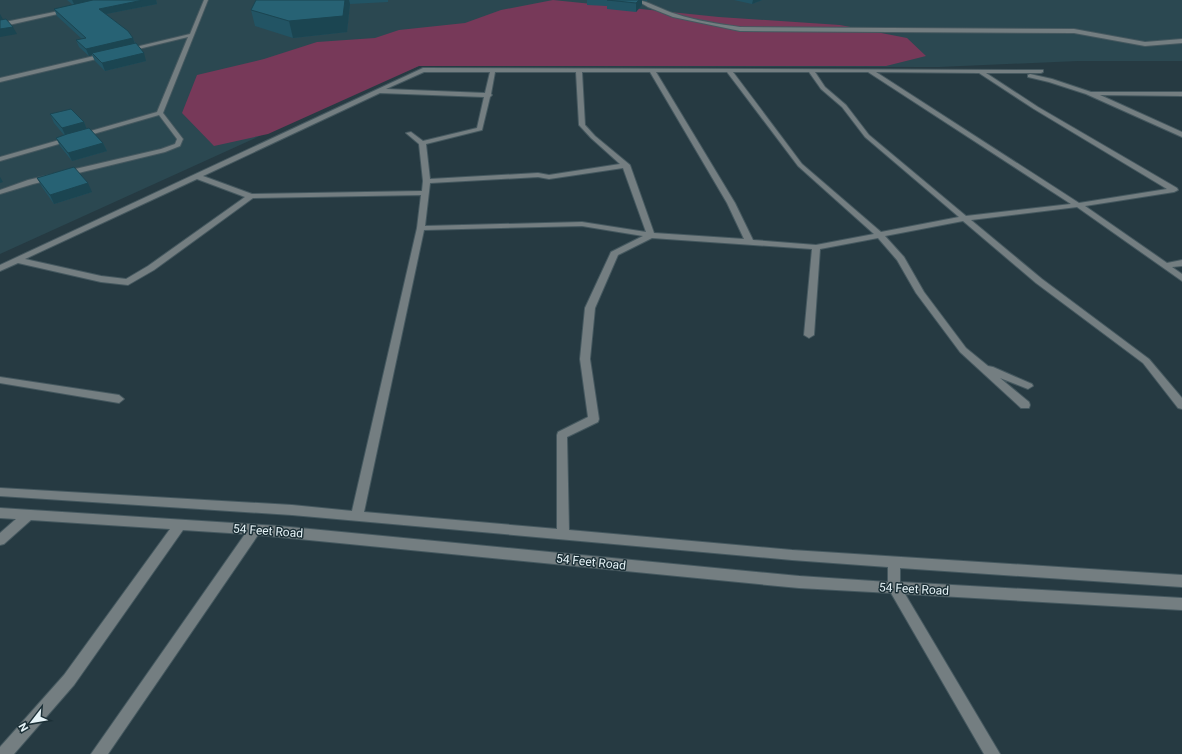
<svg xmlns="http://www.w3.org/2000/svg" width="1182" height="754" font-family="Roboto,sans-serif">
  <rect width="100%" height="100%" fill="#263a42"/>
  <!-- built -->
  <path fill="#2b4851" d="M0,0H1182V61H1078L939,67L419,66L350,95L0,254Z"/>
  <!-- green -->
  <path fill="#773959" d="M553,0L719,17L840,25L907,38L926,56L886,66H419L268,134L214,146L182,113L197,75L264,59L317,42L375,38L399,30L465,23L501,10Z"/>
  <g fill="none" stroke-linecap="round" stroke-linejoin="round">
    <defs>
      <g id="minor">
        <path d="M204,0H208L163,113L183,139L180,146L165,152L33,184L0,194V190L28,180L161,149L175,144L177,139L159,115L0,161V157L157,112L188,37L126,52L123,50L190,34Z"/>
        <path d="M636,0C647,0 664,11 676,14C697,21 719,24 740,27L1074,29L1145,42L1182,39V43L1145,46L1074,33L740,31L673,17L648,7Z"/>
        <path d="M69,9L71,11L0,27V23Z"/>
        <path d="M107,53L110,55L109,56L0,82V78Z"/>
        <path d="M423,68L1043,70V72L1041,73H986L1038,107L1177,188L1178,190L1174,192L1085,206L1167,263L1182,260V266L1172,267L1182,274V281L1077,207L971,220L1042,279L1149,359L1182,398V409L1178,408L1143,363L1036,283L963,221L885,236L904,257L924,292L966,348L988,366L993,367L1032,384L1033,386L1028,389L1000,378L1029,402L1030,405L1029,408H1021L960,352L916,293L897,260L878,238L820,249L814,335L809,338L804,335L812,249L652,238L618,255L595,308L590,359L599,419L598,422L567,437L569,530L792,550L1182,575V587L900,568V582L1182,598V610L905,594L1000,754H984L891,593L799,588L258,535L108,754H91L245,534L183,530L74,685L14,754H0V747L64,675L170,529L31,520L4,544L0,545V533L16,519L0,518V508L279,526L799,576L888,582V567L792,560L292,515L0,496V488L292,505L352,511L417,228L421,195L253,198L154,270L128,285L101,282L18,263L0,271V265ZM424,72H490L485,93L386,89ZM495,72H576L579,125L591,138L620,164L549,175L538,173L430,179L426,144L482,130L490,97L492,95L491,94ZM582,72H650L727,203L744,239L654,233L630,165L595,136L585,125ZM656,72H727L798,166L874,234L816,245L753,240L735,203ZM733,72H809L821,89L842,107L865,137L959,217L881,232L802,164ZM815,72H868L1071,204L966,216L869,135L846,105L825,87ZM876,72L979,73L1034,109L1167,189L1079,203ZM380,93L484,97L477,128L423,141L411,132L406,133L419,144L423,181L422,191L252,194L203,176ZM623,168L646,232L582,222L425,226L430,183L538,177L549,179ZM197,179L245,197L148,266L126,279L101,276L25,259ZM582,226L643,236L611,252L585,308L580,359L588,417L558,432L557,435V529L364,512L424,230Z"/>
        <path d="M1030,74L1052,79L1091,92H1182V96L1100,95L1182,132V137L1086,94L1049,82L1028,77V75Z"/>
        <path d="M0,377L119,395L124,399L119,403L0,383Z"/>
      </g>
    </defs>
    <!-- minor casing -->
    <use href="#minor" stroke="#45585f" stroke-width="2"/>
    <!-- minor -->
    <use href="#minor" fill="#747e81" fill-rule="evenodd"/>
  </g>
  <!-- wall -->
  <g fill="#225464">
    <path d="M67,0H156L157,4L106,14L133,38L135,43L146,61L105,71L95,61L92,55L89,56L79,47L76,40L82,39L57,16L54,9L73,5Z"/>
    <path d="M256,0H388V2L350,4L347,32L293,38L255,26L251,10Z"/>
    <path d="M587,0H647V1L642,0V5L636,12L607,9V6L587,5Z"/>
    <path d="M734,0H762L752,4Z"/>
    <path d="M50,114L84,122L86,128L103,143L107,151L72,161L60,146L56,138L64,135L54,123Z"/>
    <path d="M37,178L92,192L54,204L42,187Z"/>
  </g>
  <!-- shaded-wall -->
  <g fill="#1b4551">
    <path d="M72,0H104L75,6Z"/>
    <path d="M143,0H156L157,4L101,15L99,9Z"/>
    <path d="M345,0H349L350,4L347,32L293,38L289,21Z"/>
    <path d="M639,0H642V5L636,12V3Z"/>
    <path d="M753,0H762L752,4Z"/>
    <path d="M0,14L4,21L0,22Z"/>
    <path d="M13,27L17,34L0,37V29Z"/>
    <path d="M133,38L135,45L92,53V55L89,56L86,49Z"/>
    <path d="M144,53L146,61L105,71L102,63Z"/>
    <path d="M84,122L87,130L66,137L62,128Z"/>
    <path d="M103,143L107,151L72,161L68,153Z"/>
    <path d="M0,177L3,182L0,183Z"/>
    <path d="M88,183L92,192L54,204L50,195Z"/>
  </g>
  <!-- building -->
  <g fill="#276274" stroke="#1b4551">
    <path d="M93,0H143L99,9L128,31L133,38L86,49L76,40L86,38L54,9Z"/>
    <path d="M256,0H345L343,16L289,21L251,10Z"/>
    <path d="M607,0H639L636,3Z"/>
    <path d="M6,19L13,27L0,29V20Z"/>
    <path d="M136,43L144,53L102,63L92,53Z"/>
    <path d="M71,109L84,122L62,128L50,114Z"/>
    <path d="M89,128L103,143L68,153L56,138L67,134Z"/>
    <path d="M74,167L88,183L50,195L37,178Z"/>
  </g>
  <g text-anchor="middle" stroke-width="3" stroke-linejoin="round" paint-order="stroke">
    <!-- near-street labels -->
    <g font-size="12" fill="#e6f3f7" stroke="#1c3037">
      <text transform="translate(268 531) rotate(4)" y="4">54 Feet Road</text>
      <text transform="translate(591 562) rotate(6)" y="4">54 Feet Road</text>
      <text transform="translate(914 589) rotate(3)" y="4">54 Feet Road</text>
    </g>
  </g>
  <!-- north arrow -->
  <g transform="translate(32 722) rotate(239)" stroke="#1c3037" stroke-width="3" paint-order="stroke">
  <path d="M0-3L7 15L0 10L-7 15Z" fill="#e6f3f7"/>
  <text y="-6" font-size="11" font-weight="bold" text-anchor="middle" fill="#e6f3f7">N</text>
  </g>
</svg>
